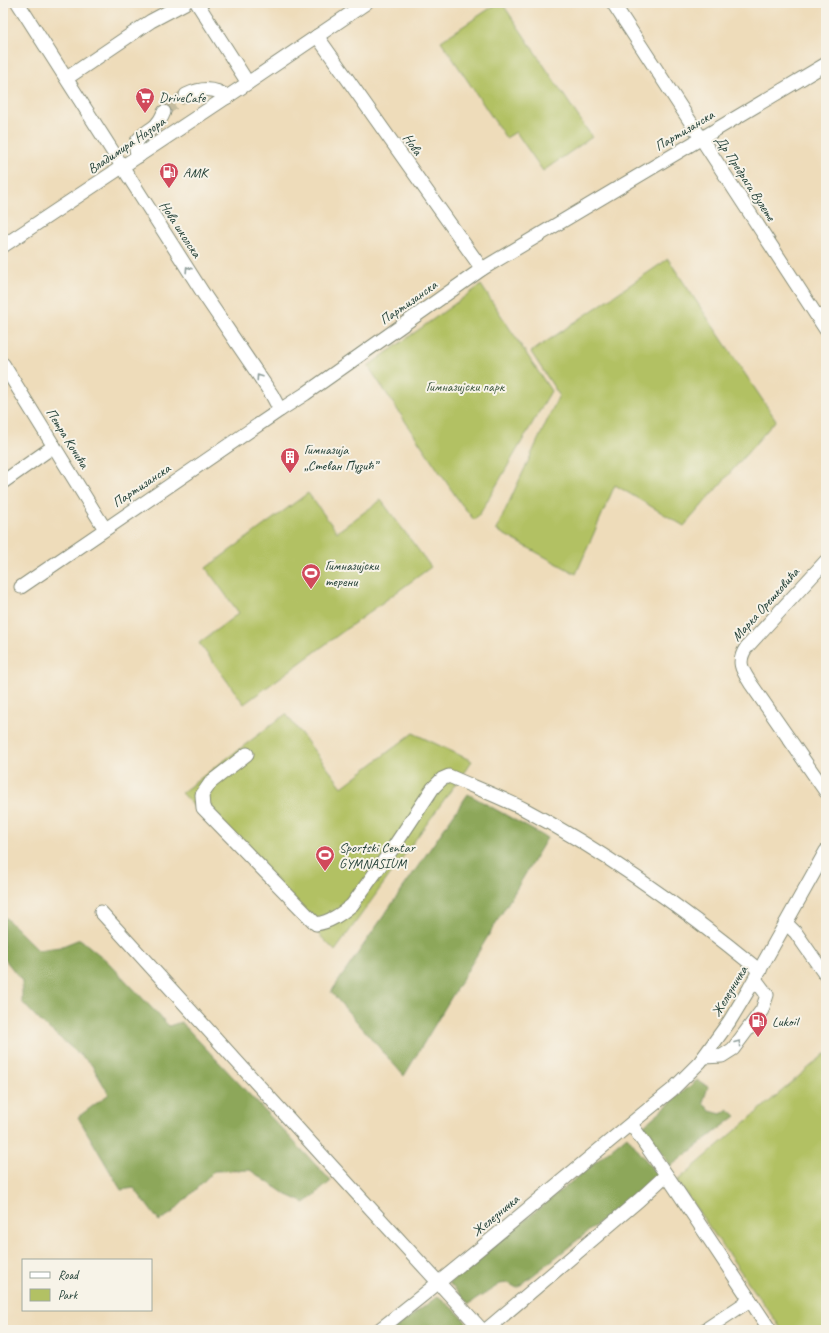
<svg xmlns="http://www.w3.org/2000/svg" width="829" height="1333" font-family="Caveat,sans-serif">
  <rect width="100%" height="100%" fill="#f7f3e8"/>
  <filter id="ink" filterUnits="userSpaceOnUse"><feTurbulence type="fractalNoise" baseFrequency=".025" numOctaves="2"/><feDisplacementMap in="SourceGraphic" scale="8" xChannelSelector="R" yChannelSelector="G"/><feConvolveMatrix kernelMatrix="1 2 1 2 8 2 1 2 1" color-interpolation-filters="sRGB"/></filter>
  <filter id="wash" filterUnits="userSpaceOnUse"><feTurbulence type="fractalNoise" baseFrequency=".012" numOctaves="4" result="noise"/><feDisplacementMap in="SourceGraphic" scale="16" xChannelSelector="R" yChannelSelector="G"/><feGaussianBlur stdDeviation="0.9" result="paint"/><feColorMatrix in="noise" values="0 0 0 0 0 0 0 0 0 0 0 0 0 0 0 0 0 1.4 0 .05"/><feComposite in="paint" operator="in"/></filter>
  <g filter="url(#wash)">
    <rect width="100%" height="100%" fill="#eedcba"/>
    <!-- green -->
    <g fill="#b2c164" stroke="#687f4c">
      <path d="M498,3H502L592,137L543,171L516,132L506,138L441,41Z"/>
      <path d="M668,259L776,420L684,526L615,485L576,574L496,530L559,395L531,352Z"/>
      <path d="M481,285L551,391L481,512L474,520L459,501L368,366Z"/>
      <path d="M308,493L337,532L381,500L431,567L244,704L199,643L239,613L206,568Z"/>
      <path d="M286,714L342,787L413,733L472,761L335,951L181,793Z"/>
      <path d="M826,1053V1330H782L677,1181Z"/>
    </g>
    <!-- forest -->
    <g fill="#8da75a" stroke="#567247">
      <path d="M468,794L547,838L404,1076L331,992Z"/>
      <path d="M3,915L38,950L60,947L80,939L107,961L169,1026L181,1022L331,1181L305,1203L285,1194L250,1170L214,1171L172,1213L159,1221L134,1188L121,1190L78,1117L109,1094L91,1064L41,1022L22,1002V981L3,957Z"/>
      <path d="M697,1080L708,1087L703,1102L710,1111L721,1114L728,1109L736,1116L671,1166L643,1126Z"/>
      <path d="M627,1136L658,1176L517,1288L508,1283L500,1284L469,1304L449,1283Z"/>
      <path d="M438,1296L459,1314L471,1328L470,1330H393Z"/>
    </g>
  </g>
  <g filter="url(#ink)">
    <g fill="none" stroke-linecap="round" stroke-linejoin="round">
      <!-- minor-tunnel -->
      <path stroke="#c5bc9f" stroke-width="13" stroke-dasharray="13 6" stroke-linecap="butt" d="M164,112L167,108L186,95"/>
      <defs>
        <g id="minor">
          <path d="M18,3L203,293L272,395L280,410"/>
          <path d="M197,3L248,83"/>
          <path d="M613,3L826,330"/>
          <path d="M317,36L482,269"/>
          <path d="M67,78L151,21L185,3"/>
          <path d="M186,95C201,88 214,87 228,97"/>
          <path d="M139,156C128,140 146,134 156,125C160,121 162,117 164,112"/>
          <path d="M3,246L248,83L366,3"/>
          <path d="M3,364L105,529"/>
          <path d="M3,482L54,446"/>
          <path d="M826,561L746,648C736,663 743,671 751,684L826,792"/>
          <path d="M21,587L280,410L305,394L482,269L826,64"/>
          <path d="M247,754L211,782L202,795L203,808L316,924C330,922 341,914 352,905L393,848L433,788L442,779L449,776C474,787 500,797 524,809C608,853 687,911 760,971"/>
          <path d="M101,912L360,1197L482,1330"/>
          <path d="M786,923L796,933L826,976"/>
          <path d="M704,1057L722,1056L733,1049L762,1010L767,995L755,979"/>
          <path d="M631,1124L670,1180L770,1330"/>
          <path d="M379,1330C479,1252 574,1169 672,1090L700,1062L729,1022L749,989L826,851"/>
          <path d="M486,1330L639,1200L666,1175"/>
          <path d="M705,1330L750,1300"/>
        </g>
      </defs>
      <!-- minor casing -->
      <use href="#minor" stroke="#868c77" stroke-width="15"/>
      <!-- minor -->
      <use href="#minor" stroke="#fff" stroke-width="13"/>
    </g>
    <!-- one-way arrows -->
    <defs><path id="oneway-chevron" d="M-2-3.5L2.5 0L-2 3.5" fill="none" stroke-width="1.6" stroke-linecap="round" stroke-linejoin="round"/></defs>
    <g stroke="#8f9e9a">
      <use href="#oneway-chevron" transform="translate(188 269) rotate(-123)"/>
      <use href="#oneway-chevron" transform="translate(259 377) rotate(-124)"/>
      <use href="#oneway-chevron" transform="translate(738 1043) rotate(-53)"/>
    </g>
  </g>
  <!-- icons -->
  <defs>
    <symbol id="supermarket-pin" viewBox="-11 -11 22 30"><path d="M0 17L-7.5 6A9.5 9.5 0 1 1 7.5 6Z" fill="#d1495b" stroke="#f7f3e8"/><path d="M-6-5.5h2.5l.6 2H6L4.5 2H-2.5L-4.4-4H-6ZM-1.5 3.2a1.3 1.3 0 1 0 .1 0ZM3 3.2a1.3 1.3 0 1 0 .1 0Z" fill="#fff"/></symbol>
    <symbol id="fuel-pin" viewBox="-11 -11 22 30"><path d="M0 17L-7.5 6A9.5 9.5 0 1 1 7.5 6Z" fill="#d1495b" stroke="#f7f3e8"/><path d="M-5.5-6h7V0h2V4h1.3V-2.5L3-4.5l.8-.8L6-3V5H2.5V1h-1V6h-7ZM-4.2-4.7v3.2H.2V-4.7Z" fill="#fff"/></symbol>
    <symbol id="building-pin" viewBox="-11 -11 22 30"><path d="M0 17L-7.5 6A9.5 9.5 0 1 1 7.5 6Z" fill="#d1495b" stroke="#f7f3e8"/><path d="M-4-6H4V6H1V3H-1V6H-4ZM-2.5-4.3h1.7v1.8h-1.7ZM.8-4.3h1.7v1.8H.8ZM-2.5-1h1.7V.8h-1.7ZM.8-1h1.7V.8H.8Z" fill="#fff"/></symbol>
    <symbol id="stadium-pin" viewBox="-11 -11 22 30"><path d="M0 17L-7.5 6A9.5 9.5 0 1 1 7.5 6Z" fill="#d1495b" stroke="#f7f3e8"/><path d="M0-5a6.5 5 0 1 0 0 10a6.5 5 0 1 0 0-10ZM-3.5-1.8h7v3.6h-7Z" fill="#fff"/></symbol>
  </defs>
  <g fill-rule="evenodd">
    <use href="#supermarket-pin" x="134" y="86" width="22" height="30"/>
    <use href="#fuel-pin" x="158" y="161" width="22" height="30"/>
    <use href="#building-pin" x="279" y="446" width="22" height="30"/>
    <use href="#stadium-pin" x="300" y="562" width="22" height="30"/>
    <use href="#stadium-pin" x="314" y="844" width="22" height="30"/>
    <use href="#fuel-pin" x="747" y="1010" width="22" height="30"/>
  </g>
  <g text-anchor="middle" stroke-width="4" stroke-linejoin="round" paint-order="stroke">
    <!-- poi labels -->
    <g font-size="14" fill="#1f3d34" stroke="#f7f3e8" text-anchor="start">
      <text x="159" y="102">DriveCafe</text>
      <text x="183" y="177">АМК</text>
      <text x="304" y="454">Гимназија<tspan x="304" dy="16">„Стеван Пузић”</tspan></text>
      <text x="325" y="570">Гимназијски<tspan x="325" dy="16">терени</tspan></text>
      <text x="339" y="852">Sportski Centar<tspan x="339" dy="16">GYMNASIUM</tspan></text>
      <text x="772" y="1026">Lukoil</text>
    </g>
    <!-- street labels -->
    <g font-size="14" fill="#1f3d34" stroke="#f7f3e8">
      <text transform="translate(684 130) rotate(-31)" y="5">Партизанска</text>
      <text transform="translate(413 144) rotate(55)" y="5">Нова</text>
      <text transform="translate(126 145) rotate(-34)" y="5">Владимира Назора</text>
      <text transform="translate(746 178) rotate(57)" y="5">Др Предрага Вулете</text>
      <text transform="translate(181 229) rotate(57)" y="5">Нова школска</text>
      <text transform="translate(408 302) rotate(-35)" y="5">Партизанска</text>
      <text transform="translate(68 438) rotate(58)" y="5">Петра Кочића</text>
      <text transform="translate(141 485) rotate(-34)" y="5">Партизанска</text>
      <text transform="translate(765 604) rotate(-48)" y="5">Марка Орешковића</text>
      <text transform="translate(729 991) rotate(-59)" y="5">Железничка</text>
      <text transform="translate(495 1215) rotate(-40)" y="5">Железничка</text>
    </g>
    <!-- park labels -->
    <g font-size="14" fill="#3c573e" stroke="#f7f3e8">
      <text x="465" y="391">Гимназијски парк</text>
    </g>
  </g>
  <!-- margin -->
  <rect width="829" height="1333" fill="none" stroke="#f7f3e8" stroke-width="16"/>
  <!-- legend -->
  <rect x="22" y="1259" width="130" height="52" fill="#f7f3e8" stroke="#a1aaa0"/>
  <rect x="30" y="1272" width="20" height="6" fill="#ffffff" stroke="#a1aaa0"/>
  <text x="58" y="1279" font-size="12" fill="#1f3d34">Road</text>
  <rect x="30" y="1289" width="20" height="12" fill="#b2c164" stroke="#a1aaa0"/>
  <text x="58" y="1299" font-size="12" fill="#1f3d34">Park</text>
</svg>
